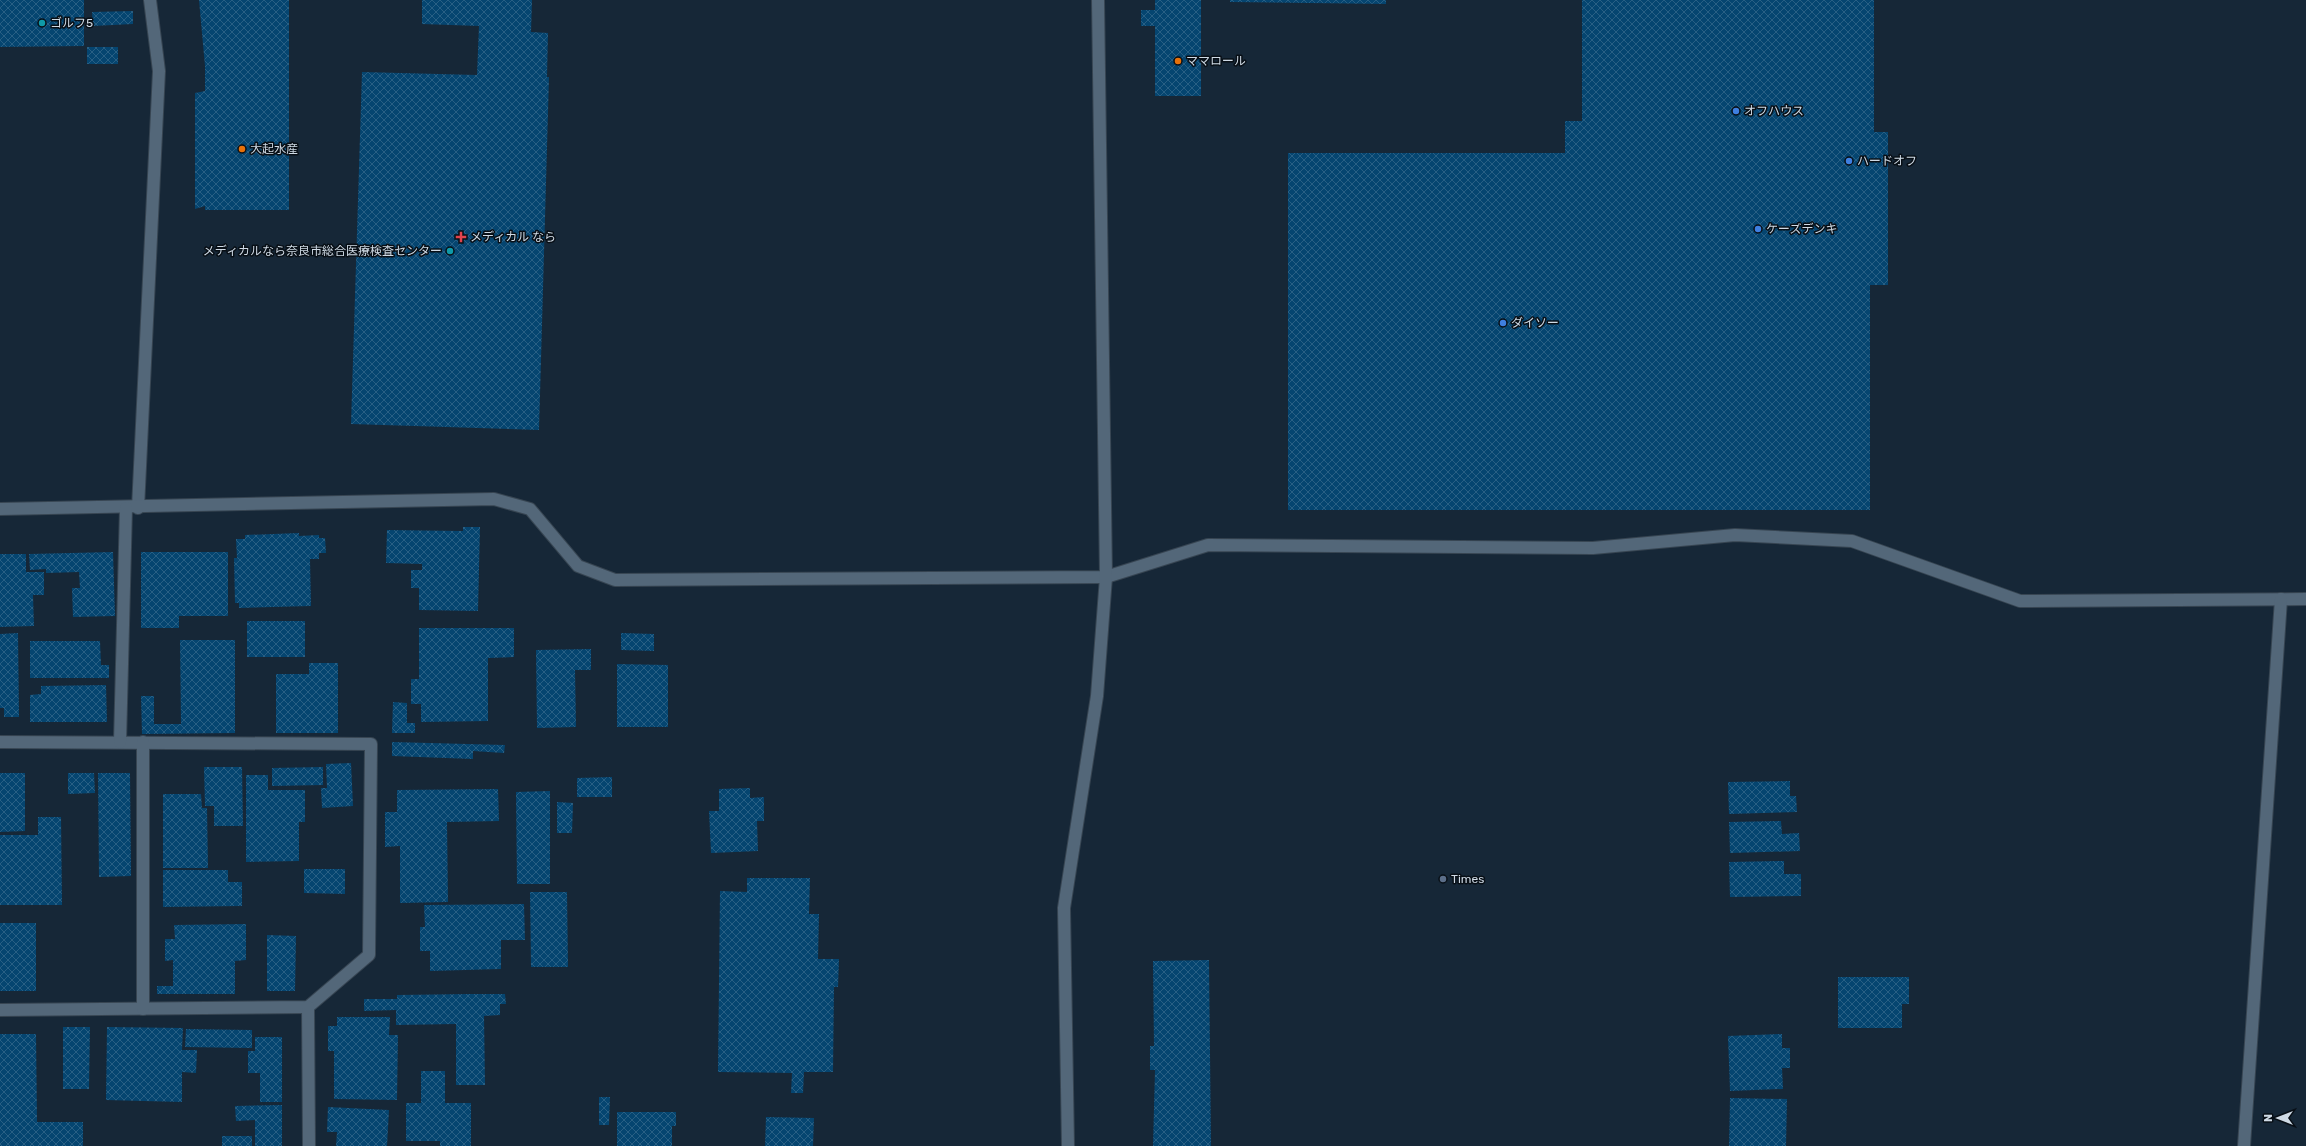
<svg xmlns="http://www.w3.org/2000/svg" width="2306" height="1146" font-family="Rubik,'Noto Sans JP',sans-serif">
  <defs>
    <pattern id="building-cross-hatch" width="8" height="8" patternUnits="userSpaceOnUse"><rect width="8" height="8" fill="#054570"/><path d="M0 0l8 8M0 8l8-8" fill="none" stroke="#285f84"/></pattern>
  </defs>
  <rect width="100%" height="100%" fill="#162737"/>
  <!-- building -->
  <g fill="url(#building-cross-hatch)">
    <path d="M0,0H84V46L0,47Z"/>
    <path d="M199,0H289V210H205V206L195,209V93L205,91V66Z"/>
    <path d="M422,0H532L531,32L548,33L547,77H549L539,430L351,424L362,72L477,75L479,26L422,24Z"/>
    <path d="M1155,0H1201V96H1155V26H1141V10H1155Z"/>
    <path d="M1230,0H1386V4L1230,2Z"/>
    <path d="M1582,0H1874V132H1888V285H1870V510H1288V153H1565V121H1582Z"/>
    <path d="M133,11V24L93,26L92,12Z"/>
    <rect x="87" y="47" width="31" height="17"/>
    <path d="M463,527H480L478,611L419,610V588H411V570H422V564L386,563L387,530L463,531Z"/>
    <path d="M299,533V536L319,535V538H325L326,553H319V559H310L311,606L239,608V603H235L234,558H237L236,539H245V535Z"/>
    <path d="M113,552L115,616L73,617L72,588H80L79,572L46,573V569L30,570L29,554Z"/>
    <path d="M141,552H228V616H179V628H141Z"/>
    <path d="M0,554H26V572H44V595H33L34,626L0,627Z"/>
    <rect x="247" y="621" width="58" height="36"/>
    <path d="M419,628H514V657L488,658V721L421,722V704H411V679H419Z"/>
    <path d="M18,633L19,717H4V708H0V634Z"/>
    <path d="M621,633L654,634V651L621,650Z"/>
    <path d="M180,640H235V733L142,734L141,696H154V724H181Z"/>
    <path d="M30,641H100L101,665H109V678H30Z"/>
    <path d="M591,649V670H575L576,727L537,728L536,650Z"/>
    <path d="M309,663H338V733H276V674H309Z"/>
    <path d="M617,664L668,665V727H617Z"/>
    <path d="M106,685L107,722H30V695L41,694V686Z"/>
    <path d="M393,702L407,703V723H415V733H392Z"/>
    <path d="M392,742L505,745L504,753L473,751V759L392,756Z"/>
    <path d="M351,763L353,806L322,808L321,788H327L326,764Z"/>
    <path d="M204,767H242L243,826H214V806H205Z"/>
    <path d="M323,767V785L272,786V768Z"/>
    <path d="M0,773H25V831L0,832Z"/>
    <path d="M68,773H94L95,793L68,794Z"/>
    <path d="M98,773H130L131,876L99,877Z"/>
    <path d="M246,775H268V790H305V822H299V861L246,862Z"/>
    <path d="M612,777V797H577V778Z"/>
    <path d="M1790,781V796H1796L1797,812L1729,814L1728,782Z"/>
    <path d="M750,788V798L764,797V821H757L758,851L711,853L709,811H719V789Z"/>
    <path d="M498,789L499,821L447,822L448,902L400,903V846L385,847V812H397V790Z"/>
    <path d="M550,791V884H517L516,792Z"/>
    <path d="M163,794H201L202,808H207L208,868H163Z"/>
    <path d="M557,802L573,803L572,833H557Z"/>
    <path d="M38,817H61L62,905H0V835H38Z"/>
    <path d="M1781,821L1782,834L1799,833L1800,851L1730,853L1729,822Z"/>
    <path d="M1784,861V874H1801V896L1730,897L1729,862Z"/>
    <path d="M304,869H345V894L304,893Z"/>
    <path d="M163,870H228V882H242V906L163,907Z"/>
    <path d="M747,878H810L809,914H819L818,959H839L838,987H834L833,1072H804L803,1093H791L792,1073L718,1072L720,891L747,892Z"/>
    <path d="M530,892H567L568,967H531Z"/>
    <path d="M524,904L525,940H501V969L430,971V951H420V927H425L424,905Z"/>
    <rect x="0" y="923" width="36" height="68"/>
    <path d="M246,924V960L235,961V994H157V986H173V960L165,961V939H175L174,925Z"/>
    <path d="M267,935L296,936L295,991H267Z"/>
    <path d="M1209,960L1211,1146H1153L1155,1070H1150V1046H1154L1153,961Z"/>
    <path d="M1838,977H1909V1004H1902V1028H1838Z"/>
    <path d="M469,994H505L506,1004H500V1015L484,1016L485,1085H456V1024L396,1025V1010L364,1011V999H397V995Z"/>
    <path d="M337,1017H390L389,1035H398L397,1100L334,1099V1051H328V1026H337Z"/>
    <path d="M63,1027H90L89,1089H63Z"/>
    <path d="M107,1027L183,1028L182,1050H197L196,1073L182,1072V1102L106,1100Z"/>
    <path d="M186,1029L252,1030V1048L185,1047Z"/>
    <path d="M0,1034H36L37,1122H83V1146H0Z"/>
    <path d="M1782,1034V1048H1790V1068H1782L1783,1089L1730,1091L1728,1036Z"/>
    <path d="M255,1037H282V1102H260V1073H248V1051H255Z"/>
    <path d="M421,1071H445V1103H471V1146H440V1141H406V1103H421Z"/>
    <path d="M599,1097H610L609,1125H599Z"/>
    <path d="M1730,1098L1787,1099L1786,1146H1729Z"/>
    <path d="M282,1105V1146H255V1120L236,1121L235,1106Z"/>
    <path d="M328,1107L389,1110L387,1146H336L337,1132H327Z"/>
    <path d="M617,1112H676V1126H672V1146H617Z"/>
    <path d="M766,1117L814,1118L813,1146H765Z"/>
    <rect x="222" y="1136" width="30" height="10"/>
  </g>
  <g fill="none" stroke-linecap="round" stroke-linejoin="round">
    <defs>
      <g id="street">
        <path d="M138,508L159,71L150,0"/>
        <path d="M0,509L494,499L530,509L578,566L615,580L1106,577L1208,545L1593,548L1735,535L1852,541L2020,601L2306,599"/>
        <path d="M0,742L371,744L369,955L308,1007L0,1010"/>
        <path d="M120,742L126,508"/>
        <path d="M308,1007L309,1146"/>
        <path d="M143,1009V742"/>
        <path d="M2244,1146L2281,599"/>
      </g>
      <path id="secondary" d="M1068,1146L1064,908L1097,696L1106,577L1098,0"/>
    </defs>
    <!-- street casing -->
    <use href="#street" stroke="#374552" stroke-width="14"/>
    <!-- secondary casing -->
    <use href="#secondary" stroke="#374552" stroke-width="14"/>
    <!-- street -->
    <use href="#street" stroke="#536779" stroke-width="12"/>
    <!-- secondary -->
    <use href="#secondary" stroke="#536779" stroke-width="12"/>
  </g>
  <!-- markers -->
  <g fill="#0f9aa8" stroke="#080f16" stroke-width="1.5">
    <circle cx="42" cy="23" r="4"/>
    <circle cx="450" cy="251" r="4"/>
  </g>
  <g fill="#e8710a" stroke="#080f16" stroke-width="1.5">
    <circle cx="1178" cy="61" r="4"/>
    <circle cx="242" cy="149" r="4"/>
  </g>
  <g fill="#3f7fe0" stroke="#080f16" stroke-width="1.5">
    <circle cx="1736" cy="111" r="4"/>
    <circle cx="1849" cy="161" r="4"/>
    <circle cx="1758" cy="229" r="4"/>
    <circle cx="1503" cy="323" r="4"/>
  </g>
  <path fill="#e0444e" stroke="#080f16" stroke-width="1.5" d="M459 231h4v4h4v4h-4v4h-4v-4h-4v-4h4z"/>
  <circle fill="#5c6f8a" stroke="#080f16" stroke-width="1.5" cx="1443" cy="879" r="4"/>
  <g text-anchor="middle" stroke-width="3" stroke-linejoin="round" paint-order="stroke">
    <!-- poi labels -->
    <g font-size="12" fill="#cfdae5" stroke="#080f16" text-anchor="start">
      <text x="50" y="27">ゴルフ5</text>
      <text x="1186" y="65">ママロール</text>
      <text x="1744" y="115">オフハウス</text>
      <text x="250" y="153">大起水産</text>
      <text x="1857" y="165">ハードオフ</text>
      <text x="1766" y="233">ケーズデンキ</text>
      <text x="470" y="241">メディカル なら</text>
      <text x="442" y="255" text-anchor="end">メディカルなら奈良市総合医療検査センター</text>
      <text x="1511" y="327">ダイソー</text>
      <text x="1451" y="883">Times</text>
    </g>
  </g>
  <!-- north arrow -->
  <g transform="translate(2278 1118) rotate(270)" stroke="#080f16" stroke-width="3" paint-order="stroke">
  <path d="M0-3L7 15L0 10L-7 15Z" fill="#cfdae5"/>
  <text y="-6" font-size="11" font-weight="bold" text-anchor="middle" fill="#cfdae5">N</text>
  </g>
</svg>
